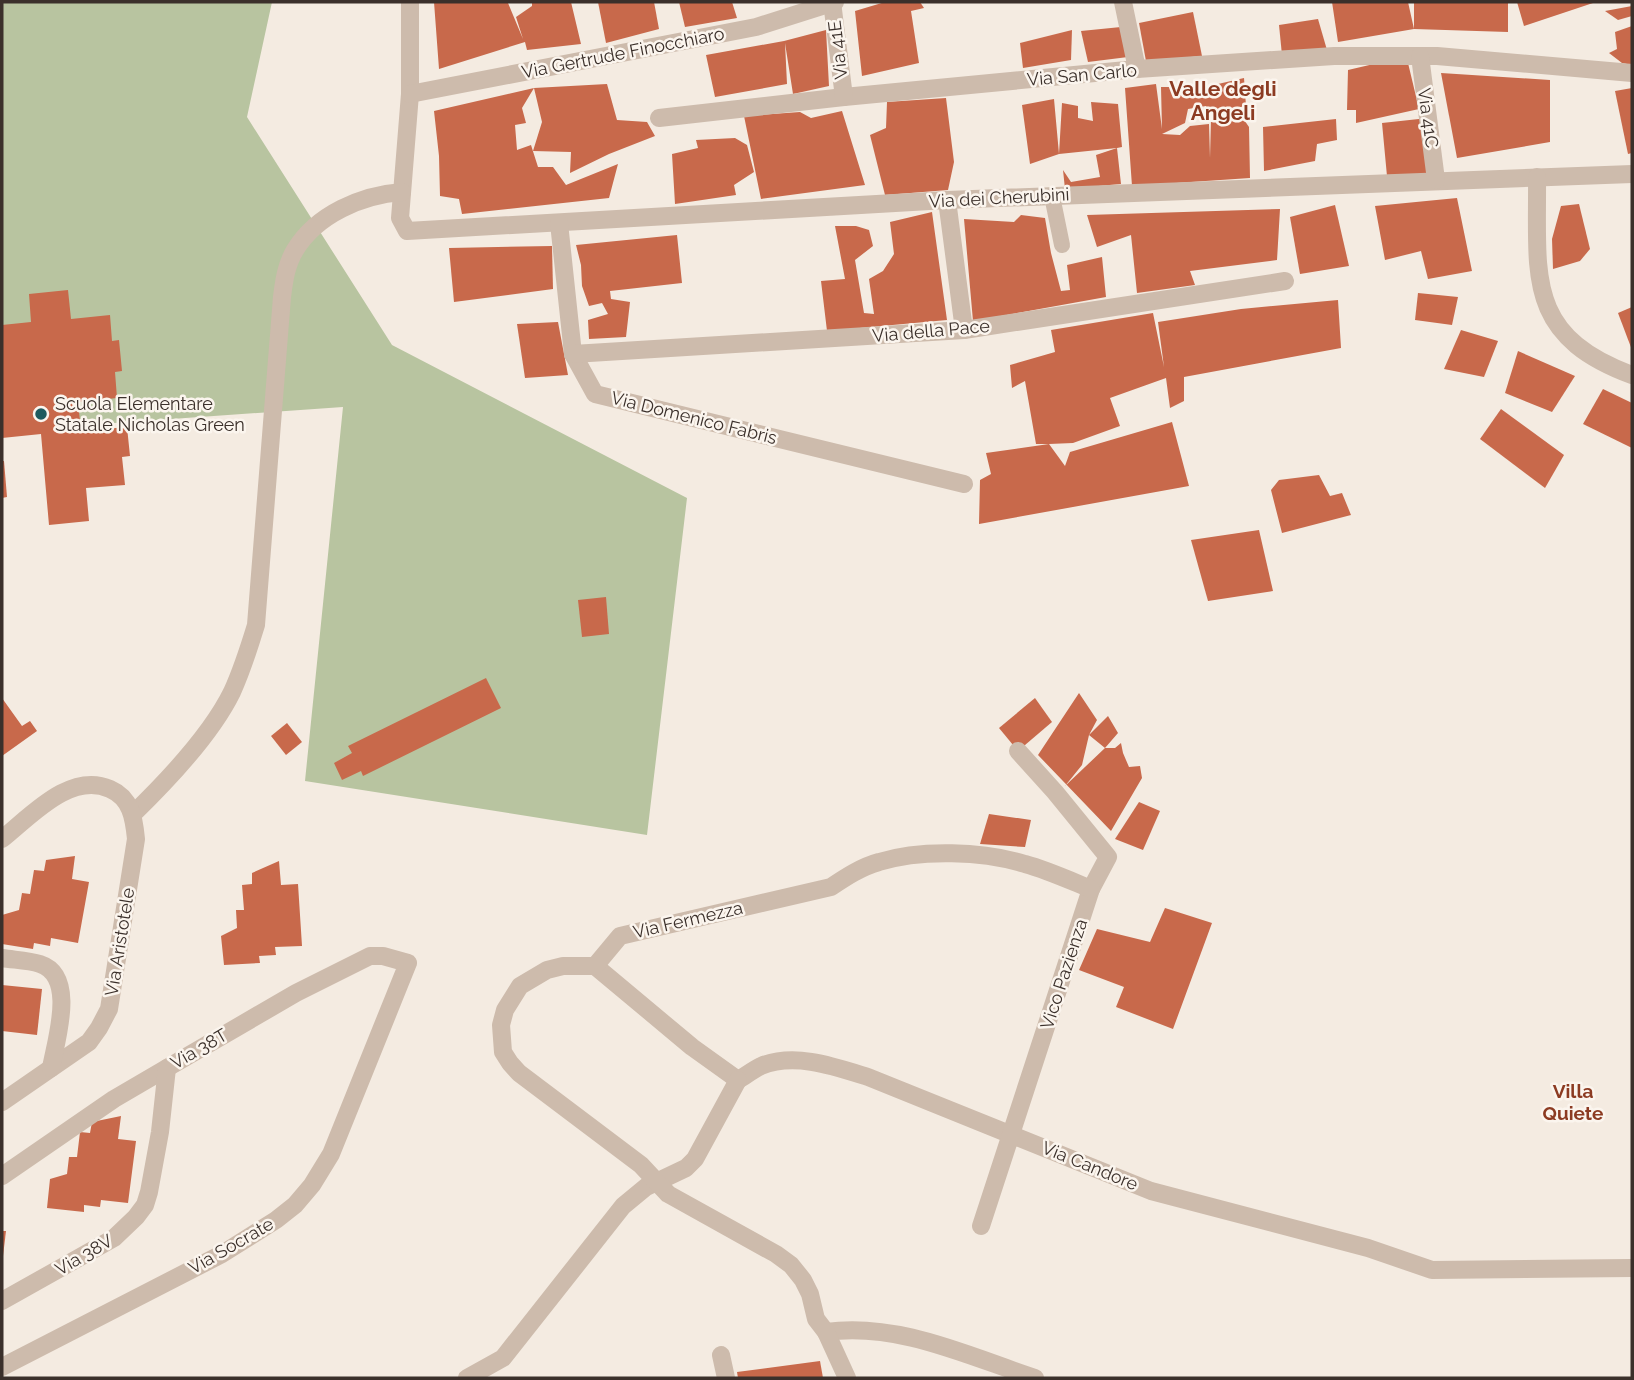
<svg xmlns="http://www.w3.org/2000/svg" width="1634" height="1380" font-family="Raleway,sans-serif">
  <rect width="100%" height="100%" fill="#f4ebe1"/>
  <!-- green -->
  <path fill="#b8c4a0" d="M2,2H272L247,117L392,345L687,498L647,835L305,781L343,407L2,431Z"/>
  <!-- building -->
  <g fill="#c8694b" fill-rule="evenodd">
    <path d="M434,2L508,3L523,39L516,17L532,6V2H571L581,44L527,50L525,42L439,69Z"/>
    <path d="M598,2H654L659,29L606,43Z"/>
    <path d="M679,2H732L737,18L685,27Z"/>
    <path d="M885,2H920L924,8L911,11L919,63L862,76L855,11Z"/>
    <path d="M1332,2H1408L1414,29V2H1508V32L1414,29L1338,42Z"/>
    <path d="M1517,2H1596L1524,26Z"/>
    <path d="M1632,6V16L1618,20L1605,11Z"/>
    <path d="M1193,12L1202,56L1146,61L1139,23Z"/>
    <path d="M1318,19L1327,50L1282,55L1279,25Z"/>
    <path d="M1632,26V65L1622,63L1609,53L1617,49L1615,32Z"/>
    <path d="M1121,27L1128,57L1088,62L1081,31Z"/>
    <path d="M826,30L829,86L793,94L785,43L787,84L715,97L706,55L784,41Z"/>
    <path d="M1072,30L1071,60L1023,68L1020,43Z"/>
    <path d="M1378,63H1408L1419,109L1356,123V110H1347L1348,70Z"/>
    <path d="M1441,73L1550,80V142L1457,158Z"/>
    <path d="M1244,78L1246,106L1207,113L1206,106L1188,109L1185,123L1162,134L1180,135L1190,126L1209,124L1210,158L1211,119L1240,114L1249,127L1250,178L1132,186L1125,88L1156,84L1162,129L1161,87H1205Z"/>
    <path d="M607,84L617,120L647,122L655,136L609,154L570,173L571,152L533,151L542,122L534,88Z"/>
    <path d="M534,88L522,108L526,123L515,125L517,150L531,145L538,167H553L566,185L618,164L609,198L462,214L459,199L440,196L439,156L434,111Z"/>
    <path d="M1632,88V153L1628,154L1615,91Z"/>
    <path d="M946,98L954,162L948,190L885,195L870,135L886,128L887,102Z"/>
    <path d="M1054,99L1059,154L1062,103L1078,106V118L1093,121L1091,102L1118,104L1122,147L1117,148L1121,184L1065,189L1063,170L1071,182L1100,177L1096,155L1117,148L1059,154L1030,164L1022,105Z"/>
    <path d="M842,111L865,185L761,199L744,116L800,112L811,118Z"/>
    <path d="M1428,118L1429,176H1387L1382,123Z"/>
    <path d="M1336,119L1337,140L1317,144L1315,161L1264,171L1263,127Z"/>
    <path d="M735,138L747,145L754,172L734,185L736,195L675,204L672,154L698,148L696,140Z"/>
    <path d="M1457,198L1472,271L1428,279L1421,251L1385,260L1375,206Z"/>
    <path d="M1579,204L1590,249L1580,261L1553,269L1552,239L1561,206Z"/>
    <path d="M1335,205L1349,266L1300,274L1290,217Z"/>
    <path d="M1280,209L1277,260L1190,271L1195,285L1137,293L1131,235L1097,247L1087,215Z"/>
    <path d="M932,212L947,320L827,331L821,281L845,279L835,226H856L869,230L873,246L855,260L864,313L874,314L869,279L883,271L894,254L890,222Z"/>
    <path d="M1021,215L1045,218L1051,253L1061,291L1070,290L1067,265L1102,257L1106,297L973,321L964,219L1014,222Z"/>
    <path d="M677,235L682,283L610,291L611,299L630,302L626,337L589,339L588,320L608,314L602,303L589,306L582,286L581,265L576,245Z"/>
    <path d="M552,246L553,289L454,302L449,248Z"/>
    <path d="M68,290L71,319L110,315L112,341L119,340L122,371L115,372L117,398L78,402L81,431L127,427L130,456L122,457L125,485L86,488L89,521L49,525L41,434L2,438V325L31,322L29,294Z"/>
    <path d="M1418,293L1458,297L1452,325L1415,320Z"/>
    <path d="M1338,300L1341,348L1184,377V401L1170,408L1166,378L1110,398L1120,426L1073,443L1049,444L1065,466L1070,452L1172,422L1189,486L979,524L980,480L991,474L986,453L1049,444H1036L1025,381L1012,388L1010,365L1055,352L1051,330L1153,313L1164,367L1158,322L1241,309Z"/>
    <path d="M1632,307V350L1618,313Z"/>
    <path d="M558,322L568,375L525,378L517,324Z"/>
    <path d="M1461,330L1498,341L1484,377L1444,369Z"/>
    <path d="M1518,351L1575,376L1552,412L1505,393Z"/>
    <path d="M1603,389L1632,403V448L1583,424Z"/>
    <path d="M1501,409L1564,455L1545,488L1480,439Z"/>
    <path d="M2,461H4L7,497L2,498Z"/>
    <path d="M1319,475L1330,496L1342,493L1351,515L1282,533L1271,490L1279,480Z"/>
    <path d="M1259,530L1273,591L1208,601L1191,540Z"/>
    <path d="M606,597L609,634L582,637L578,600Z"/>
    <path d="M486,678L501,708L363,776L361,771L342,780L334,763L352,753L348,746Z"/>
    <path d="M1079,693L1097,720L1089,735L1108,716L1118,733L1105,748H1115L1121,743L1123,753L1129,767L1140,766L1142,778L1111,831L1038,755ZM1089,735L1105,748L1065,786L1082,765Z"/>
    <path d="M2,698L22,726L30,721L37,731L2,756Z"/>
    <path d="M1035,698L1052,722L1018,751L999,728Z"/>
    <path d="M287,723L302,742L286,755L271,736Z"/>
    <path d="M1139,802L1160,811L1143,850L1115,839Z"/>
    <path d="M989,814L1031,820L1025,847L980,844Z"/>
    <path d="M75,856L72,879L89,882L78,943L51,938L50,946L34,943L33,949L2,944V915L19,910L22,893L30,894L34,870L44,871L46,860Z"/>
    <path d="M279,861L281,885L298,884L302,946L275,947L276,955L259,956L260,963L224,965L221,936L237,928L236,910H244L242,885L252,884V873Z"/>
    <path d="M1165,908L1212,923L1173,1029L1116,1007L1124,987L1079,970L1097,929L1150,942Z"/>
    <path d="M2,985L42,989L37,1035L2,1031Z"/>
    <path d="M121,1116L118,1139L136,1141L128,1203L101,1200L100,1207L84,1205V1212L47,1208L50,1179L67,1174L69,1157H77L80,1132L90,1133L92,1122Z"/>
    <path d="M2,1231H6L3,1256H2Z"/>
    <path d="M820,1361L823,1378H738L737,1372Z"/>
  </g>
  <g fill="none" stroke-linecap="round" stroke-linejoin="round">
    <!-- service -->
    <path stroke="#cdbbac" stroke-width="16" d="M1052,196L1062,245"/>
    <!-- pedestrian -->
    <g stroke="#cdbbac" stroke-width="18">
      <path d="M1123,2L1137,69"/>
      <path d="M659,118L844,97L1137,69L1334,56H1437L1632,73"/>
      <path d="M826,1332C898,1322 968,1356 1035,1378"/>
    </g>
    <!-- minor -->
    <g stroke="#cdbbac" stroke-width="18">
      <path d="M410,2V94L400,218L407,231L947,200L1632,174"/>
      <path d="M832,2L844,97"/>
      <path d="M1420,56L1436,180"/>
      <path d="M410,94L756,27L835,2"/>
      <path d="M1537,177C1538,275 1524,335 1632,375"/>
      <path d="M947,200L964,330"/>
      <path d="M559,223L573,354L595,394L964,484"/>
      <path d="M573,354L964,330L1285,281"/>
      <path d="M133,814C167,781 211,735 232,692C242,670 249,648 256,625L282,297C284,281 286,265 295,250C317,214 362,195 402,192"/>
      <path d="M2,839C30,817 70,771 110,789C131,798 134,818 136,839L109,1009L99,1028L89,1042L2,1102"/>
      <path d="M2,958C14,960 28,960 40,964C77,976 56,1040 51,1068"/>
      <path d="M595,966L692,1047L738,1080"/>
      <path d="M738,1080C745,1076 753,1070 761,1066C795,1052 836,1067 868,1077L1151,1191L1368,1248L1432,1270L1632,1268"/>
      <path d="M2,1176L114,1099L167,1068L296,993L370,956H383L408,963L331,1154L312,1185L295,1205L276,1220L222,1254L2,1367"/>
      <path d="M981,1226L1091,889L1108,857L1055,792L1018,751"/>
      <path d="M2,1301L114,1238L136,1217L145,1205L149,1192L160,1132L167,1068"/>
      <path d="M721,1355L726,1378"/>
      <path d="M467,1378L503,1358L623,1206L646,1187L686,1168L695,1159L738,1080"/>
      <path d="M847,1378L826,1332L816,1319L810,1294L803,1280L791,1265L776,1254L668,1194L641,1165L519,1073L510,1063L503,1052L501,1025L505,1010L520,986L547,970L563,966H595L620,936L831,887C846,877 861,867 879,862C921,849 983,851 1025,864C1047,870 1069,880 1091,889"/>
    </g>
  </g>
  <!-- markers -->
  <circle fill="#1f5a5e" stroke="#fbf5ee" stroke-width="2.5" cx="41" cy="414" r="7"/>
  <g text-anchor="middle" stroke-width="5" stroke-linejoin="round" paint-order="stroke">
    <!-- street labels -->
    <g font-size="18" fill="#3b302b" stroke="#fbf5ee">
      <text transform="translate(838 50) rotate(-97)" y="6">Via 41E</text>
      <text transform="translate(623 53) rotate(-11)" y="6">Via Gertrude Finocchiaro</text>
      <text transform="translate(1082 75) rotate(-5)" y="6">Via San Carlo</text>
      <text transform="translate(1428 118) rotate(82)" y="6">Via 41C</text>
      <text transform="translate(999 198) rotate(-3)" y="6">Via dei Cherubini</text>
      <text transform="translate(931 331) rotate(-5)" y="6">Via della Pace</text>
      <text transform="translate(694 418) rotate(14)" y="6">Via Domenico Fabris</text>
      <text transform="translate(688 920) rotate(-13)" y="6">Via Fermezza</text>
      <text transform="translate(120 942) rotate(-81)" y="6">Via Aristotele</text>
      <text transform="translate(1064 974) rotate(-72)" y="6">Vico Pazienza</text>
      <text transform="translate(199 1049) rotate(-30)" y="6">Via 38T</text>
      <text transform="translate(1090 1166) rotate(22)" y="6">Via Candore</text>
      <text transform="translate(231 1246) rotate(-30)" y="6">Via Socrate</text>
      <text transform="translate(84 1255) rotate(-30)" y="6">Via 38V</text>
    </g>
    <!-- poi labels -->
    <g font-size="18" fill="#3b302b" stroke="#fbf5ee" text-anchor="start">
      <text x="55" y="410">Scuola Elementare<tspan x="55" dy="21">Statale Nicholas Green</tspan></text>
    </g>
    <!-- neighbourhood labels -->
    <g font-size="19" font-weight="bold" fill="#8c3b22" stroke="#fbf5ee">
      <text x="1573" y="1098">Villa<tspan x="1573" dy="22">Quiete</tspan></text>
    </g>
    <!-- quarter labels -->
    <g font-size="21" font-weight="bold" fill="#8c3b22" stroke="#fbf5ee">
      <text x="1223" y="96">Valle degli<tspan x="1223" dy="24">Angeli</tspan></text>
    </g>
  </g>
  <!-- border -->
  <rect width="1634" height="1380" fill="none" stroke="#3b302b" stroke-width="7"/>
</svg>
